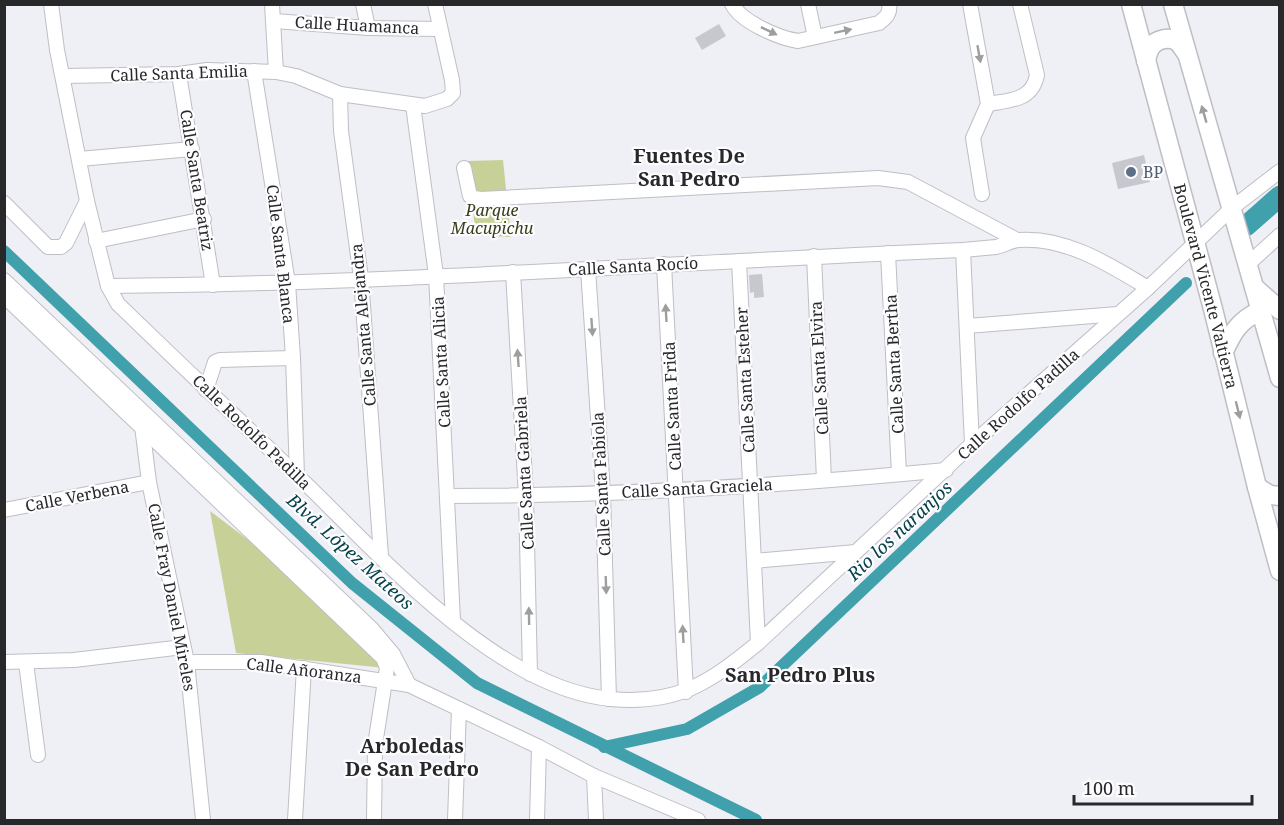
<svg xmlns="http://www.w3.org/2000/svg" width="1284" height="825" font-family="'Noto Serif',serif">
  <rect width="100%" height="100%" fill="#efeff6"/>
  <!-- green -->
  <g fill="#c7d197">
    <path d="M503,160L511,237L476,235L467,161Z"/>
    <path d="M210,511L299,578L385,668L236,653Z"/>
  </g>
  <g fill="none" stroke-linecap="round" stroke-linejoin="round">
    <!-- canal -->
    <g stroke="#40a1ac" stroke-width="12">
      <path d="M4,251L352,583L477,683L756,820"/>
      <path d="M604,747L687,729L760,687L1186,283"/>
    </g>
    <!-- river -->
    <path stroke="#40a1ac" stroke-width="21" d="M1246,226L1280,196"/>
  </g>
  <!-- building -->
  <g fill="#c7c7ce">
    <path d="M719,24L726,36L702,50L695,38Z"/>
    <path d="M1144,155L1150,182L1118,189L1112,163Z"/>
    <path d="M762,274L764,297L754,298V292L750,293L749,275Z"/>
  </g>
  <g fill="none" stroke-linecap="round" stroke-linejoin="round">
    <defs>
      <g id="minor">
        <path d="M51,4L57,50L87,201L108,286L118,304C179,363 240,421 302,480C381,556 497,689 611,699C677,705 709,683 758,643L972,444L1148,288L1232,208L1280,171"/>
        <path d="M272,4L276,72"/>
        <path d="M363,4L368,28"/>
        <path d="M732,4C741,22 779,38 798,41L879,23C885,18 891,14 889,4"/>
        <path d="M808,4L815,37"/>
        <path d="M970,4L988,104L973,138L982,194"/>
        <path d="M274,21L368,28L440,29"/>
        <path d="M254,71L288,283L293,358L297,475"/>
        <path d="M179,74L213,285"/>
        <path d="M63,76L179,74L207,70L276,72L296,76L340,94L425,106L447,99L453,93L452,80L435,4"/>
        <path d="M340,94L341,131L361,278L381,556"/>
        <path d="M988,104C1010,100 1032,101 1037,75L1020,4"/>
        <path d="M413,105L436,275L453,621"/>
        <path d="M79,159L192,149"/>
        <path d="M464,168L470,196L474,198L481,199L878,178L908,182L1017,240"/>
        <path d="M4,203L48,247H61L66,243L87,201"/>
        <path d="M96,241L204,219"/>
        <path d="M963,250L972,444"/>
        <path d="M888,253L899,474"/>
        <path d="M814,256L824,480"/>
        <path d="M739,261L758,643"/>
        <path d="M664,264L686,692"/>
        <path d="M1247,265L1280,235"/>
        <path d="M588,269L603,493L609,699"/>
        <path d="M513,272L526,496L530,674"/>
        <path d="M4,280L371,628L393,654L409,685"/>
        <path d="M108,286C393,284 678,262 963,250C974,249 985,248 996,247C1004,245 1011,241 1018,240C1065,236 1110,265 1148,288"/>
        <path d="M4,296L383,658L387,668L375,745L374,820"/>
        <path d="M967,326L1118,314"/>
        <path d="M206,390L215,362L220,360L293,358"/>
        <path d="M142,426L149,482L187,662L203,820"/>
        <path d="M447,496C613,496 780,486 946,470"/>
        <path d="M4,510L149,482"/>
        <path d="M754,561L856,552"/>
        <path d="M4,662L74,660L183,647"/>
        <path d="M187,662H261L409,685L539,747L594,776L698,820"/>
        <path d="M26,663L38,755"/>
        <path d="M594,776L596,820"/>
        <path d="M295,820L304,668"/>
        <path d="M455,820L459,709"/>
        <path d="M537,820L539,747"/>
      </g>
      <g id="secondary">
        <path id="s1" d="M1131,4L1213,309L1257,487L1280,571"/>
        <path d="M1173,4L1280,378"/>
        <path d="M1146,61C1147,56 1148,51 1151,47C1156,39 1170,36 1178,42C1181,45 1184,50 1187,54"/>
        <path d="M1254,287L1280,310"/>
        <path d="M1223,353C1233,332 1238,321 1260,311"/>
        <path d="M1257,487L1270,495L1280,496"/>
      </g>
    </defs>
    <!-- minor casing -->
    <use href="#minor" stroke="#bebec5" stroke-width="16"/>
    <!-- secondary casing -->
    <use href="#secondary" stroke="#bebec5" stroke-width="21"/>
    <!-- minor -->
    <use href="#minor" stroke="#fff" stroke-width="14"/>
    <!-- secondary -->
    <use href="#secondary" stroke="#fff" stroke-width="18"/>
  </g>
  <!-- one-way arrows -->
  <defs><path id="oneway-solid" d="M-6-.8H1V-3.2L6.5 0L1 3.2V.8H-6Z" transform="scale(1.5)"/></defs>
  <g fill="#9e9e9f">
    <use href="#oneway-solid" transform="translate(769 31) rotate(26)"/>
    <use href="#oneway-solid" transform="translate(843 31) rotate(-12)"/>
    <use href="#oneway-solid" transform="translate(979 54) rotate(80)"/>
    <use href="#oneway-solid" transform="translate(1204 114) rotate(-106)"/>
    <use href="#oneway-solid" transform="translate(666 313) rotate(-93)"/>
    <use href="#oneway-solid" transform="translate(592 327) rotate(86)"/>
    <use href="#oneway-solid" transform="translate(518 358) rotate(-94)"/>
    <use href="#oneway-solid" transform="translate(1238 410) rotate(76)"/>
    <use href="#oneway-solid" transform="translate(606 585) rotate(88)"/>
    <use href="#oneway-solid" transform="translate(529 616) rotate(-91)"/>
    <use href="#oneway-solid" transform="translate(683 634) rotate(-93)"/>
  </g>
  <!-- markers -->
  <circle fill="#5c6f8a" stroke="#fdfdff" stroke-width="2" cx="1131" cy="172" r="6"/>
  <g text-anchor="middle" stroke-width="4.5" stroke-linejoin="round" paint-order="stroke">
    <!-- street labels -->
    <g font-size="16" fill="#28282a" stroke="#fdfdff">
      <text transform="translate(357 25) rotate(3)" y="6">Calle Huamanca</text>
      <text transform="translate(179 73) rotate(-2)" y="6">Calle Santa Emilia</text>
      <text transform="translate(197 180) rotate(81)" y="6">Calle Santa Beatriz</text>
      <text transform="translate(281 254) rotate(83)" y="6">Calle Santa Blanca</text>
      <text transform="translate(633 266) rotate(-3)" y="6">Calle Santa Rocío</text>
      <text dy="6" stroke="none"><textPath href="#s1" startOffset="292">Boulevard Vicente Valtierra</textPath></text>
      <text transform="translate(363 325) rotate(-95)" y="6">Calle Santa Alejandra</text>
      <text transform="translate(441 362) rotate(-93)" y="6">Calle Santa Alicia</text>
      <text transform="translate(894 364) rotate(-93)" y="6">Calle Santa Bertha</text>
      <text transform="translate(819 368) rotate(-93)" y="6">Calle Santa Elvira</text>
      <text transform="translate(745 380) rotate(-93)" y="6">Calle Santa Esteher</text>
      <text transform="translate(1018 404) rotate(-42)" y="6">Calle Rodolfo Padilla</text>
      <text transform="translate(672 406) rotate(-93)" y="6">Calle Santa Frida</text>
      <text transform="translate(252 432) rotate(44)" y="6">Calle Rodolfo Padilla</text>
      <text transform="translate(524 473) rotate(-93)" y="6">Calle Santa Gabriela</text>
      <text transform="translate(601 484) rotate(-93)" y="6">Calle Santa Fabiola</text>
      <text transform="translate(697 488) rotate(-3)" y="6">Calle Santa Graciela</text>
      <text transform="translate(77 496) rotate(-11)" y="6">Calle Verbena</text>
      <text transform="translate(172 597) rotate(79)" y="6">Calle Fray Daniel Mireles</text>
      <text transform="translate(304 670) rotate(7)" y="6">Calle Añoranza</text>
    </g>
    <!-- service labels -->
    <g font-size="16" fill="#4e5e75" stroke="#fdfdff" text-anchor="start">
      <text x="1143" y="178">BP</text>
    </g>
    <!-- park labels -->
    <g font-size="16" font-style="italic" fill="#383d18" stroke="#fdfdff">
      <text x="492" y="216">Parque<tspan x="492" dy="18">Macupichu</tspan></text>
    </g>
    <!-- water labels -->
    <g font-size="18" font-style="italic" fill="#054249" stroke="#fdfdff">
      <text transform="translate(900 531) rotate(-43)" y="6">Rio los naranjos</text>
      <text transform="translate(350 552) rotate(42)" y="6">Blvd. López Mateos</text>
    </g>
    <!-- quarter labels -->
    <g font-size="20" font-weight="bold" fill="#28282a" stroke="#fdfdff">
      <text x="689" y="163">Fuentes De<tspan x="689" dy="23">San Pedro</tspan></text>
      <text x="800" y="682">San Pedro Plus</text>
      <text x="412" y="753">Arboledas<tspan x="412" dy="23">De San Pedro</tspan></text>
    </g>
  </g>
  <!-- border -->
  <rect width="1284" height="825" fill="none" stroke="#28282a" stroke-width="12"/>
  <!-- scale -->
  <path d="M1074 795v9h178v-9" fill="none" stroke="#28282a" stroke-width="3"/>
  <text x="1083" y="795" font-size="18" fill="#28282a" stroke="#fdfdff" stroke-width="4.5" paint-order="stroke">100 m</text>
</svg>
